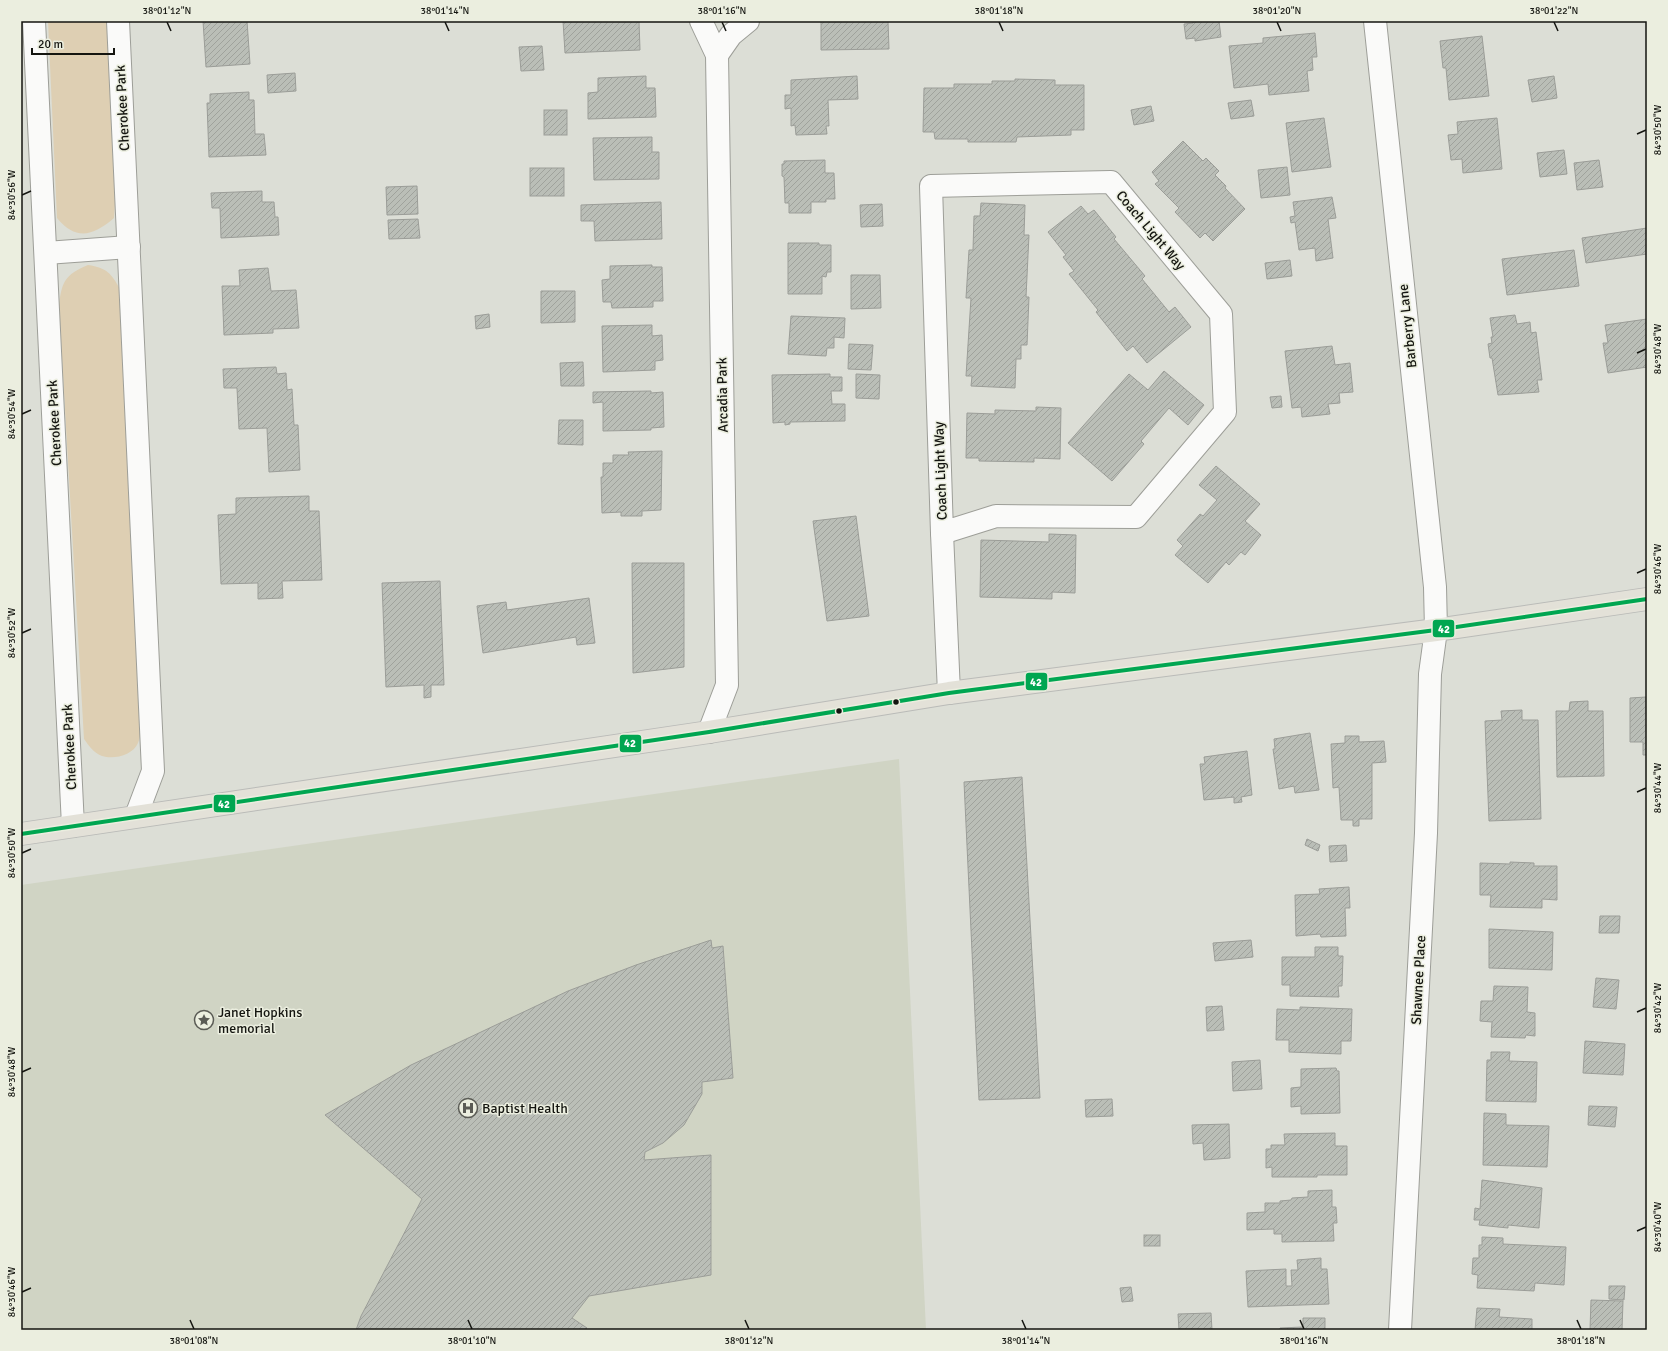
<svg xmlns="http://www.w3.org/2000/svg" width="1668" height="1351" font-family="Signika,sans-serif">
  <defs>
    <pattern id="building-hatch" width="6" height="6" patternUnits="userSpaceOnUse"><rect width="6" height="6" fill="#babeb7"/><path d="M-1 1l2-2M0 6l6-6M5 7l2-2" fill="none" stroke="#9fa29c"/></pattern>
  </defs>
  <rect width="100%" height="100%" fill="#dcded6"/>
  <!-- built -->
  <path fill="#d0d4c4" d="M899,759L926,1330H21V885Z"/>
  <!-- grass -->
  <g fill="#decfb3">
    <path d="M48,21H107L115,204L114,218C93,236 76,241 57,218Z"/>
    <path d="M88,265C107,268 111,273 120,289L141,730C140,734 140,739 138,743C133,755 114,760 102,756C94,753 89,746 84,739L59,305C62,281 65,275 88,265Z"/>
  </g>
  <!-- building -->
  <g fill="url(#building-hatch)" stroke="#9b9d98">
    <path d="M203,21H247L250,64L206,67Z"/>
    <path d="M563,21H639L640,50L565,53Z"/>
    <path d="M821,21H888L889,49L821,50Z"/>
    <path d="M1193,21H1219L1221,37L1195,41V38L1186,39L1184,24L1193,23Z"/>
    <path d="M1315,33L1317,57H1312L1313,70L1307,71L1309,91L1269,95L1268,84L1234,88L1229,46L1263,43V38Z"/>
    <path d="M1482,36L1489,96L1449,100L1446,68H1443L1440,41Z"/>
    <path d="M542,46L544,70L521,71L519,47Z"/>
    <path d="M295,73L296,91L268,93L267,75Z"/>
    <path d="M646,76V88H655L656,117L588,119V93L598,92V78Z"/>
    <path d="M857,76L858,99L828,100L829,126H826L827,134L796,135L795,125L791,126V108L785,109V95H791V80Z"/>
    <path d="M1554,76L1557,98L1532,102L1528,80Z"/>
    <path d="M1015,79L1055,80V85H1084V130H1071V135L1017,137L1016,142H968V139H935L934,132H923L924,88H954V84H992V81H1015Z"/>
    <path d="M249,92V100H254L255,134H264L266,155L209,157L207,103H210V94Z"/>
    <path d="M1251,100L1254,116L1231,119L1228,103Z"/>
    <path d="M1151,106L1154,121L1134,125L1131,110Z"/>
    <rect x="544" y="110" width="23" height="25"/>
    <path d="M1324,118L1331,167L1292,172L1286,123Z"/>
    <path d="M1497,118L1502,169L1463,173L1462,159L1451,160L1448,135L1458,134L1457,122Z"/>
    <path d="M652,137V152H659V179L594,180L593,138Z"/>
    <path d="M1183,141L1203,161L1206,158L1219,171L1215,175L1226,186L1225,188L1245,209L1213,241L1205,233L1200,238L1175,212L1179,208L1155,184L1159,181L1152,172Z"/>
    <path d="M1564,150L1567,174L1540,177L1537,153Z"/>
    <path d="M825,160V173H834L835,199H826V202H811V213H789V203H785L784,177L782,176V164H784V161Z"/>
    <path d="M1599,160L1603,187L1577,190L1574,163Z"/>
    <path d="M1287,167L1290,195L1261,198L1258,170Z"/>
    <rect x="530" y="168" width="34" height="28"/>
    <path d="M417,186L418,214L387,215L386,187Z"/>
    <path d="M262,191V202H274L275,217H278L279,235L221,238L220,208H212L211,193Z"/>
    <path d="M1332,197L1336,218L1328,219L1333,258L1316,261L1315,248L1299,250L1295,222L1291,223L1290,217L1295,216L1293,202Z"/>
    <path d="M661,202L662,239L595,241L594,221H581V205Z"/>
    <path d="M981,203L1025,205L1024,235H1029L1026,297H1029L1027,345H1021V359H1016L1015,388L971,386L972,376H966L971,298H966L969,250H973L974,216H980Z"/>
    <path d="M882,204L883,226L861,227L860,205Z"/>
    <path d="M1081,206L1088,214L1094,210L1116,237L1114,239L1145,276L1142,279L1169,312L1175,307L1191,327L1147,363L1133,346L1127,351L1096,312L1098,310L1069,274L1074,271L1063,257L1066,255L1048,232Z"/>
    <path d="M418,219L420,238L389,239L388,220Z"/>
    <path d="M1647,228V254L1586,263L1582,238Z"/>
    <path d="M788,243H819V245H831V272H827L826,277L822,276V294H788Z"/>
    <path d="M1574,250L1579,286L1507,295L1502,259Z"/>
    <path d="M1290,260L1292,276L1267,279L1265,263Z"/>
    <path d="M652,265V267H662L663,301H653V307L612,308L611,302H603L602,280L610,279V266Z"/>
    <path d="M268,268L271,291L296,290L299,328L273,329V333L224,335L222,286H240L239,270Z"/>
    <path d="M851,275H880L881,308L851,309Z"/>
    <path d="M541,291H575V322L541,323Z"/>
    <path d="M489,314L490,327L476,329L475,316Z"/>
    <path d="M1515,315L1517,324L1530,322L1531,333L1536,332L1542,380H1537L1539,392L1498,395L1492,358H1490L1488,344L1492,343L1491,337H1493L1490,318Z"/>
    <path d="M791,316L845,318L844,338L834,337V348H827L826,356L788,354Z"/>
    <path d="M1647,319V367L1608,373L1603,343H1608L1605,325Z"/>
    <path d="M652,325V336L662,335L663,360L655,361V370L603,372L602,326Z"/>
    <path d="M849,344L873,345L871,370L848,369Z"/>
    <path d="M1332,346L1335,365L1350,363L1353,392L1339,393L1340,403L1328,404L1330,414L1302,417L1301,407L1292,408L1285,351Z"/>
    <path d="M583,362L584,386H561L560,363Z"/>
    <path d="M276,367L277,374L286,373L287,390L292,389L294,425H298L300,470L269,472L267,428L239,429L237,388H224L223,369Z"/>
    <path d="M1164,371L1204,405L1188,425L1169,408L1141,441L1144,444L1112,481L1068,443L1129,374L1148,390Z"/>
    <path d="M830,374V377H842V391H831L832,404H845V421L790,422V424L785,425V422L773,423L772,375Z"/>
    <path d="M856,374L880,375L879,399L856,398Z"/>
    <path d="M651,391V393L663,392L664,427L651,428V430L603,431V402L593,403V392Z"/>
    <path d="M1281,396L1282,407L1272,408L1270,397Z"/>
    <path d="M1036,407L1061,408L1060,459L1034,458V462L979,461V458H966L967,413L995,414V410L1036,411Z"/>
    <path d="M559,420H583V445L558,444Z"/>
    <path d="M662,451L661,510L642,511V516H621V512L602,513L601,477H603V463H613V455H629L628,452Z"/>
    <path d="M1216,466L1260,504L1245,521L1261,535L1245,555L1241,552L1229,565L1226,562L1208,583L1175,555L1183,546L1177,540L1200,514L1203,516L1217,500L1199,485Z"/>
    <path d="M309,496V511H319L322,580L282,581L283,598L258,599V583L221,584L218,515L236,514V498Z"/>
    <path d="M856,516L869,616L827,621L813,521Z"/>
    <path d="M1049,534L1076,535L1075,593L1052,592V599L980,597L981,540L1049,542Z"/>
    <path d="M632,563H684V667L633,673Z"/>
    <path d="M440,581L444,685H431V697L424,698V685L386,687L382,583Z"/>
    <path d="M589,598L595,643L577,645L576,637L483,653L477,606L506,602L507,610Z"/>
    <path d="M1646,697L1647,755H1643V742H1630V698Z"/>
    <path d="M1588,701V711H1603L1604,776L1557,777L1556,711H1569L1570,702Z"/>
    <path d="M1522,710V720H1538L1541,819L1489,821L1485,721L1502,720L1501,711Z"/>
    <path d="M1310,733L1319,790L1295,793L1294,786L1279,789L1273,749H1275L1274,739Z"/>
    <path d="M1345,736H1359V742L1384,741L1386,762L1372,763V819H1359V826H1353V820H1341L1339,787L1333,788L1331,744L1345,743Z"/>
    <path d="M1247,751L1252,795L1241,797L1242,802L1234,803V797L1204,800L1200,764H1205L1204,757Z"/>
    <path d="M1022,777L1040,1098L979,1100L964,782Z"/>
    <path d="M1307,839L1320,845L1318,851L1305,845Z"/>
    <path d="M1346,845L1347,861L1330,862L1329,846Z"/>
    <path d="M1510,862L1534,863V866H1557V900L1542,899V908L1490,907L1491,895H1480V863L1510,864Z"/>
    <path d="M1349,887L1350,908H1345L1346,936L1321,937L1320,934L1296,936L1295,895L1320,894L1319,889Z"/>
    <path d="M1600,916H1620L1619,933H1599Z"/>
    <path d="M1489,929L1553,932L1552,970L1489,968Z"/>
    <path d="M711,940L712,948L723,946L733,1078L702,1082V1094L684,1125L663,1143L645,1152L644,1160L711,1155V1275L589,1296L572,1318L587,1328L585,1330H356L361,1316L422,1199L325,1115L411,1065L568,991L636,965Z"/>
    <path d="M1251,940L1253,957L1215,961L1213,943Z"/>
    <path d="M1315,947H1338V956H1343L1342,986H1338L1339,997L1290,996V985H1282V957H1315Z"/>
    <path d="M1596,978L1619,980L1616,1009L1593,1007Z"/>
    <path d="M1494,986L1528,987L1527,1012L1535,1013V1036L1526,1035L1525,1038L1491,1037L1492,1022L1480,1021L1481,1001H1493Z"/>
    <path d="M1222,1006L1224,1030L1207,1031L1206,1007Z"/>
    <path d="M1300,1007L1352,1009L1351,1041H1341V1054L1289,1052V1040H1276L1277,1009L1300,1010Z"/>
    <path d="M1585,1041L1625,1044L1623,1075L1583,1073Z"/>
    <path d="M1491,1052H1510L1509,1061L1537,1062L1536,1102L1486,1101L1487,1060H1491Z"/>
    <path d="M1260,1060L1262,1089L1233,1091L1232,1062Z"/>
    <path d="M1336,1068L1337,1071H1339L1340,1113L1301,1114V1106L1291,1107V1088L1301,1087V1069Z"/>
    <path d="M1112,1099L1113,1116L1086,1117L1085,1100Z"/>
    <path d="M1589,1106L1617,1107L1615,1127L1588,1125Z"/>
    <path d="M1484,1113L1506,1114V1125L1549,1126L1547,1167L1483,1165Z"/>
    <path d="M1229,1124L1230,1158L1204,1160L1203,1143L1193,1144L1192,1125Z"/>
    <path d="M1335,1133V1146H1347V1175H1317V1177H1272V1167L1266,1168V1149H1271V1145H1285L1284,1134Z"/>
    <path d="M1482,1180L1542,1188L1539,1228L1508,1225V1228L1479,1225L1480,1220H1474L1475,1208L1480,1209Z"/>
    <path d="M1332,1190V1207H1336L1337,1223H1333L1334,1241L1282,1242V1234H1274V1229L1247,1230V1213L1265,1212V1203H1280V1201L1291,1200L1292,1198L1308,1197V1191Z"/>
    <rect x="1144" y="1235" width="16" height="11"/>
    <path d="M1482,1237L1503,1238V1244L1566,1247L1564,1285L1535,1283L1534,1291L1477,1288L1478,1275L1472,1274L1473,1258H1479V1245H1482Z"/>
    <path d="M1321,1258V1269H1327L1329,1304L1248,1307L1246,1271L1286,1269V1286H1292L1291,1270H1298L1297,1260Z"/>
    <path d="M1609,1286H1625L1624,1300L1609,1299Z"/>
    <path d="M1131,1287L1133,1301L1122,1302L1120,1288Z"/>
    <path d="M1591,1300L1623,1301L1622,1330H1590Z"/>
    <path d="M1477,1308L1500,1309L1499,1317L1532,1319V1330H1475Z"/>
    <path d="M1211,1313L1212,1330H1179L1178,1314Z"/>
    <path d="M1303,1318H1325V1330H1280V1328L1303,1327Z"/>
  </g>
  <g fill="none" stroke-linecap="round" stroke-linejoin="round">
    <defs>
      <g id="minor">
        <path d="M34,21L73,826"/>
        <path d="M118,21L153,771L136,816"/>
        <path d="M701,21L717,55L727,685L709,732"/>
        <path d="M1375,21L1435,587L1436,630L1430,674L1426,833L1400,1330"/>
        <path d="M717,55L731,35L748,21"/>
        <path d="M1111,182L1221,314L1225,412L1136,517L996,516L942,533L931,186Z"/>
        <path d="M46,253L129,247"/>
        <path d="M942,533L949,693"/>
      </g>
      <path id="major" d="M21,834L709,732L949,693L1436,630L1647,599"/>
    </defs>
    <!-- minor casing -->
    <use href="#minor" stroke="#9d9e98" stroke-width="24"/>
    <!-- major casing -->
    <use href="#major" stroke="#babbb8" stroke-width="24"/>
    <!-- minor -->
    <use href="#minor" stroke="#fafaf9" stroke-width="22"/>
    <!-- major -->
    <use href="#major" stroke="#e3e1d8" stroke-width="22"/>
    <defs>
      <path id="bus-1" d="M21,834L709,732L949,693L1436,630L1647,599"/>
    </defs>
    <!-- bus-1 casing -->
    <use href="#bus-1" stroke="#ebeedf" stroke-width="7"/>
    <!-- bus-1 -->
    <use href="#bus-1" stroke="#00a651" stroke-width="4"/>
  </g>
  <!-- ticks -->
  <path fill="none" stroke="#141510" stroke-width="1.5" d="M167,22L171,31M445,22L449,31M722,22L726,31M999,22L1003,31M1277,22L1281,31M1554,22L1558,31M1637,134L1646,130M22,195L31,191M1637,353L1646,349M22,414L31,410M1637,573L1646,569M22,633L31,629M1637,792L1646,788M22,853L31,849M1637,1012L1646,1008M22,1072L31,1068M1637,1231L1646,1227M22,1292L31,1288M190,1320L194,1329M468,1320L472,1329M745,1320L749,1329M1022,1320L1026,1329M1300,1320L1304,1329M1577,1320L1581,1329"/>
  <!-- icons -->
  <defs>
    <symbol id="sight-ring" viewBox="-11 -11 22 22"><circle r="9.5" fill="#ebeedf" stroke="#5a5b55" stroke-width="1.5"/><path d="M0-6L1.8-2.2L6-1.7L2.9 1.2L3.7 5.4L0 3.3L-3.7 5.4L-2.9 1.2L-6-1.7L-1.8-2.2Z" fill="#5a5b55"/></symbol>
    <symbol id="hospital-ring" viewBox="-11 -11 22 22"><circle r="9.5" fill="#ebeedf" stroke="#5a5b55" stroke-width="1.5"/><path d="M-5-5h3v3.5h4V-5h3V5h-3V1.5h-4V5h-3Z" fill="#5a5b55"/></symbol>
  </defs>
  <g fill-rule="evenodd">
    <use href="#sight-ring" x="193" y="1009" width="22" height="22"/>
    <use href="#hospital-ring" x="457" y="1097" width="22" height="22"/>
  </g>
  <!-- markers -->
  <g fill="#141510" stroke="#ebeedf" stroke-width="1.5">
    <circle cx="896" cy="702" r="3.5"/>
    <circle cx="839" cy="711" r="3.5"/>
  </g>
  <g text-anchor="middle" stroke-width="3" stroke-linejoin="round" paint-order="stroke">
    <!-- street labels -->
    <g font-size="14" fill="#141510" stroke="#ebeedf">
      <text transform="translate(122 108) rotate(-93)" y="5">Cherokee Park</text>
      <text transform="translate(1151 230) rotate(50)" y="5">Coach Light Way</text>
      <text transform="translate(1407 326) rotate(-96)" y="5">Barberry Lane</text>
      <text transform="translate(722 395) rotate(-91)" y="5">Arcadia Park</text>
      <text transform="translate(54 423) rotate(-93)" y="5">Cherokee Park</text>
      <text transform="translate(940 471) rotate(-92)" y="5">Coach Light Way</text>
      <text transform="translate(69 747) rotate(-93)" y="5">Cherokee Park</text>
      <text transform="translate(1418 980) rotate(-87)" y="5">Shawnee Place</text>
    </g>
    <!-- poi labels -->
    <g font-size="14" fill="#141510" stroke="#ebeedf" text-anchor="start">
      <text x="218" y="1017">Janet Hopkins<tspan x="218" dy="16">memorial</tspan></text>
      <text x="482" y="1113">Baptist Health</text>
    </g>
  </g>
  <g stroke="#ebeedf" stroke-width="1.5">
    <rect x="1432" y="619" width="23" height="19" rx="4" fill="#00a651"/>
    <rect x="1025" y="672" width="23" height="19" rx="4" fill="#00a651"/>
    <rect x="619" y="734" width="23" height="19" rx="4" fill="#00a651"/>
    <rect x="213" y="794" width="23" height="19" rx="4" fill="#00a651"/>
  </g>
  <g font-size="11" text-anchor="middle" font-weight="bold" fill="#fff">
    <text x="1444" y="633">42</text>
    <text x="1036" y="686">42</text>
    <text x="630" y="747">42</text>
    <text x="224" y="808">42</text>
  </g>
  <!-- border -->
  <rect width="1668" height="1351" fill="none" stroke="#ebeedf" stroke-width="44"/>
  <!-- scale -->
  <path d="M32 48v6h82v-6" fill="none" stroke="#141510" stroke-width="2"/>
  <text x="38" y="48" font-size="12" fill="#141510" stroke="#ebeedf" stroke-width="3" paint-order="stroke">20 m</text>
  <rect x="22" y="22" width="1624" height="1307" fill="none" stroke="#141510" stroke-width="1.5"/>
  <g font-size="10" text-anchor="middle" fill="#141510">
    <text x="167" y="14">38°01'12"N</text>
    <text x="445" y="14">38°01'14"N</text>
    <text x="722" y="14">38°01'16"N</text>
    <text x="999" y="14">38°01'18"N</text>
    <text x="1277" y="14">38°01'20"N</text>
    <text x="1554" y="14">38°01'22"N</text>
    <text transform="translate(1657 130) rotate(-90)" y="4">84°30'50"W</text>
    <text transform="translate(11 195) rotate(-90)" y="4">84°30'56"W</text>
    <text transform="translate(1657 349) rotate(-90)" y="4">84°30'48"W</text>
    <text transform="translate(11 414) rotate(-90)" y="4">84°30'54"W</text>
    <text transform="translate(1657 569) rotate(-90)" y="4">84°30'46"W</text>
    <text transform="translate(11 633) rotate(-90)" y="4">84°30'52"W</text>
    <text transform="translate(1657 788) rotate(-90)" y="4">84°30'44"W</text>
    <text transform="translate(11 853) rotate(-90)" y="4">84°30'50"W</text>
    <text transform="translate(1657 1008) rotate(-90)" y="4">84°30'42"W</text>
    <text transform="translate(11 1072) rotate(-90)" y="4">84°30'48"W</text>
    <text transform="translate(1657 1227) rotate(-90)" y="4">84°30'40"W</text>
    <text transform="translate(11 1292) rotate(-90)" y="4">84°30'46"W</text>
    <text x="194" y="1344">38°01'08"N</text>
    <text x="472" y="1344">38°01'10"N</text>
    <text x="749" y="1344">38°01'12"N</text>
    <text x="1026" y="1344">38°01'14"N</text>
    <text x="1304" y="1344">38°01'16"N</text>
    <text x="1581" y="1344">38°01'18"N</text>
  </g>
</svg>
